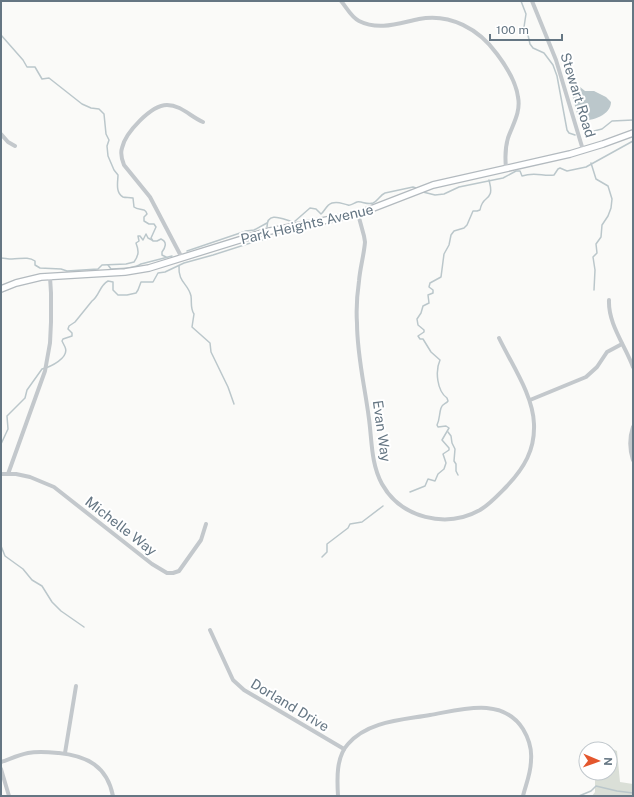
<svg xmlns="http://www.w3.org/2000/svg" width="634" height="797" font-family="'Public Sans',sans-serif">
  <rect width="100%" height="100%" fill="#fafaf8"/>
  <!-- green -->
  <path fill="#dadfd7" d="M596,742L617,751L620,782L633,784V796H592L595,792V773H610V749H596Z"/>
  <!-- water -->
  <path fill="#bbc7cb" d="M574,86L580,87L585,91H594L606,97L611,102C611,115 592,121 581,121L578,117L571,91V88Z"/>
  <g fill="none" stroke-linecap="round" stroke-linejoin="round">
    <!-- stream -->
    <g stroke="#bbc7cb" stroke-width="1.5">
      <path d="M521,1L526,14L524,27L528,35L530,44L533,48L544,53L553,65L557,76L567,130L569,133L575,135"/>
      <path d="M1,35L23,60L27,67H35L42,79L49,78L82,104L91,108L99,109L104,114L106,134L109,140L107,146L108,156L114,170L118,175C118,181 115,193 123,197C126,198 129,197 133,198L134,207C139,211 145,207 147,214L144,217V221L149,224H154L156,227L151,238L153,241H157L161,239C168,242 165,248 162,252V255L166,257"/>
      <path d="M586,133L602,129L612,121L633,120"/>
      <path d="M591,163L596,179L608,186L612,199L611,208L608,216L602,225L601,237L596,244L597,253L593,257L595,270L594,290"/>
      <path d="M423,192L435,195L444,194L459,187L503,178L516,171H520L522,176C536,171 543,177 554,175L558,169L560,168L567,171L586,167L633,141"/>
      <path d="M267,227C267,209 286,221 294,222L310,208L316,209L321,214C325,211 326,205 332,203C339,201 342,204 348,205C351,206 354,203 357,202C362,201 367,205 373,203C378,201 380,195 385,193L413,187L416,188"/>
      <path d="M187,251L246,231L254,230L267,223"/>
      <path d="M1,258C4,258 8,259 12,259C20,259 28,256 35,261V265L40,268L61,269L67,271L98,269L102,265L126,264L134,262C139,255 139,251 136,243L139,241L138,236H140L143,240L146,234L148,238L152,240"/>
      <path d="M108,265L111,269C120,269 133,269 141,264L172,256"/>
      <path d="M179,266C178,283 188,283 191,296C192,303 190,308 194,314L192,327L210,343L211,352L228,387L234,404"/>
      <path d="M448,432L451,436L452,443L455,449L454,461L456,464V471L458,475"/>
      <path d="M1,444L8,429L7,416L25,398L27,390L42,369C50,367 70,358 65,347C64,345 63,343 62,341L63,339L72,336V333L68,329L69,326L75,322L92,301C100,295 99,286 108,281L113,282V290L118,295H127L136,293L138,290L141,282H153L158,273L165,272L184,263L213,255L257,241L267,239L270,237V235"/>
      <path d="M410,492L425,486L428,479L435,481L438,474L444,469L446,463L443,454L449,450V448L442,440L449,428L446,426L438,427L437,425C440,419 439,414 441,408C442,404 446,404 448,401L447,398C437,391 435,371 440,360L431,352L423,339H420L418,336L424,332V330L418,325L417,319L421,313L423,306L429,303L428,295L433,293V290L429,287L430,283L441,277L444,254L449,245L451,235L454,231L464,228L467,225L473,211H477L480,210C482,198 488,200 490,194C492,190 490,185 489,180"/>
      <path d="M1,546L5,556L23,569L32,580L42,586L52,602L61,611L84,627"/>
      <path d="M322,557L327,552V544L348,528L350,524L362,522L383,506"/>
      <path d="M579,796L591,791L596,786L617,791L633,793"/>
    </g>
    <defs>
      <path id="secondary" d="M1,289L16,283L41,277L125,272L149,268L265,232L358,214L433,185L570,154L603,144L633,133"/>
    </defs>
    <!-- secondary casing -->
    <use href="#secondary" stroke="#b3babf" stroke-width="8"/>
    <!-- street -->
    <g stroke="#c3c8cc" stroke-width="4">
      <path d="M341,1C347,8 351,17 359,21C379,31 399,23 419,19C450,13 479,29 497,54C506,66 516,82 518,97C521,112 513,124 508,138C505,148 505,158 506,168"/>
      <path d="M532,1L556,60L583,150"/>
      <path d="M1,134L8,142L15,146"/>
      <path d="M358,214L364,236L365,242C364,255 360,268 359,281C357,295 356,309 357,323C357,356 365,387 369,419C372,441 371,464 382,484C401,518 446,529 480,510C490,504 498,495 507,486C524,468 535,450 534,424C533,395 512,365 499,338"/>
      <path d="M182,258L150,197L124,165C122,160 120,154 122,148C125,133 151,105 167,105C181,105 191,117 203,122"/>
      <path d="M609,300C608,324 625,345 633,367"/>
      <path d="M530,400L586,377L597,367L607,352L622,344"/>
      <path d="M633,427C629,439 629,448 633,460"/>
      <path d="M1,474H16L30,477L54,487L152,564L167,573H173L179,571L201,540L206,524"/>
      <path d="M8,474L45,371L50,343L51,322V293L50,277"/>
      <path d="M210,630L233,680L244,690L344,749"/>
      <path d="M65,753L76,686"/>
      <path d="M1,762C10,759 18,755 28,753C38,751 48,752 59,753C87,756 107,766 113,796"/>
      <path d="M1,769L9,796"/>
      <path d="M338,796C337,779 336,757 348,744C368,721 402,720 430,715C460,710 502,696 523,729C529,739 532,749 531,760C531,773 526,784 523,796"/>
    </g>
    <!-- secondary -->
    <use href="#secondary" stroke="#fff" stroke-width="5.5"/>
  </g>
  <g text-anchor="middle" stroke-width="4" stroke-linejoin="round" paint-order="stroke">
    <!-- street labels -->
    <g font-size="14" fill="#657683" stroke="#fff">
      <text transform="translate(578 95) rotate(73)" y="5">Stewart Road</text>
      <text transform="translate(307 224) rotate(-13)" y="5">Park Heights Avenue</text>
      <text transform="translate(382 431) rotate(82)" y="5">Evan Way</text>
      <text transform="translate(121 526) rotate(38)" y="5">Michelle Way</text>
      <text transform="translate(290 705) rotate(31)" y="5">Dorland Drive</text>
    </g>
  </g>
  <!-- border -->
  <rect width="634" height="797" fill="none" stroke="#657683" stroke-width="4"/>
  <!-- north arrow -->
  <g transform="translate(598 761) rotate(92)"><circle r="19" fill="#ffffff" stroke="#c1c8cd"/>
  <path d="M0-3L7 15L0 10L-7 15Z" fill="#e4572e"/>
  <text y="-6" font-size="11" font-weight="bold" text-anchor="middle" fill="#657683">N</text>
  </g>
  <!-- scale -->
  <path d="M490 34v6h72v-6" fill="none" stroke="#657683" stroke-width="2"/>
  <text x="496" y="34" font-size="12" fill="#657683" stroke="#ffffff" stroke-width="3" paint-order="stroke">100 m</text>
</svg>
